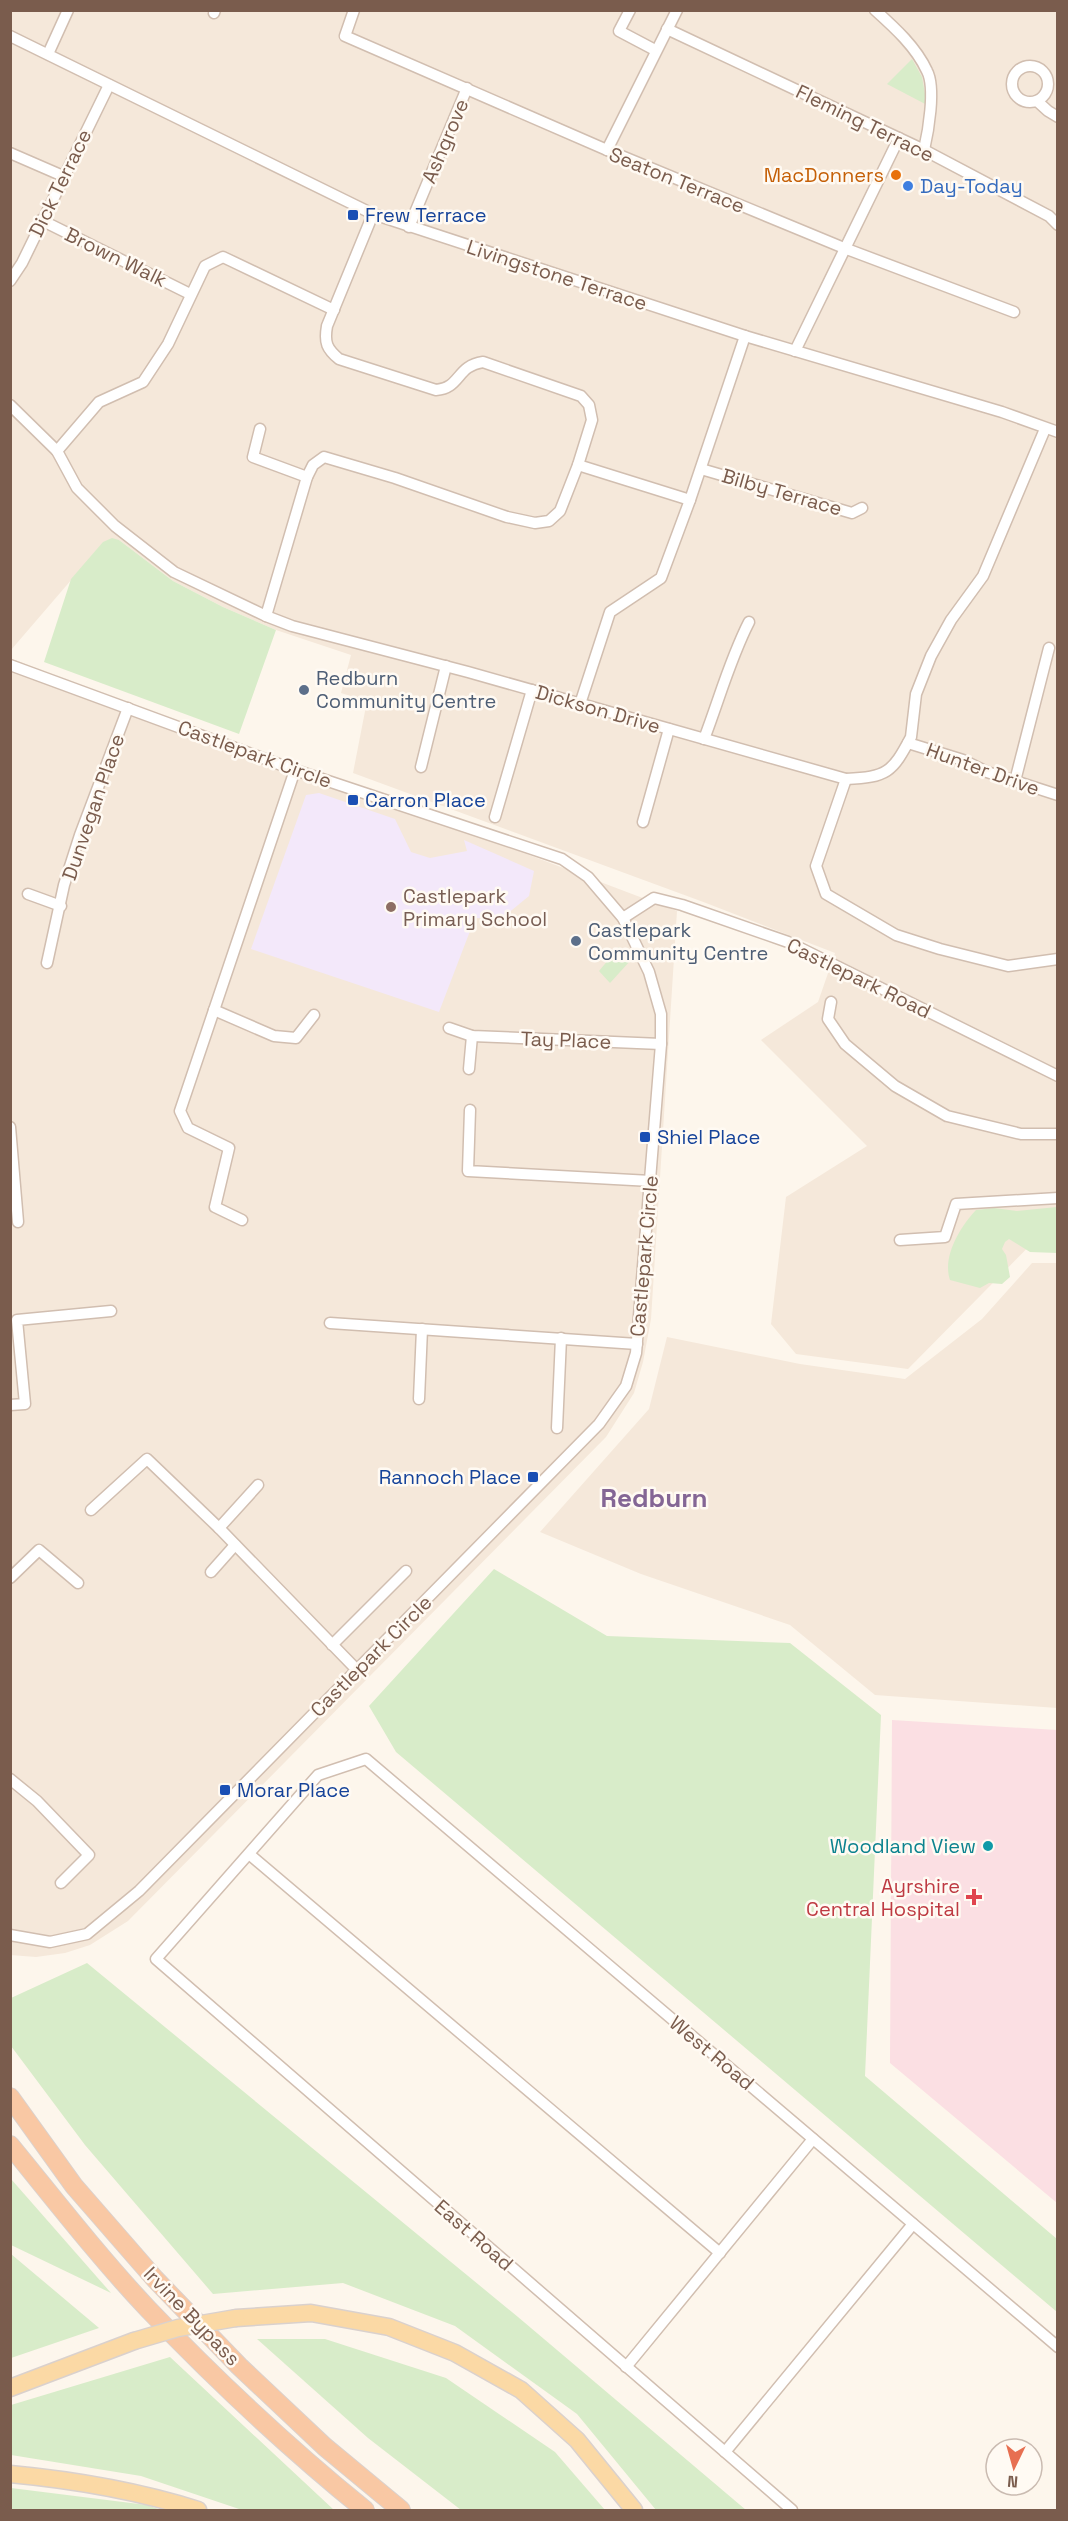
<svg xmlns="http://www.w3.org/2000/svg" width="1068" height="2521" font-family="'Space Grotesk',sans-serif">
  <rect width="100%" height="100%" fill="#fdf6ec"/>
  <!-- residential -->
  <g fill="#f5e8da">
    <path d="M11,11H1057V1218L908,1369L796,1354L771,1324L786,1197L867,1146L761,1040L818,1002L835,953L706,903L353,773L367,701L341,693L351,655L276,630L223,607L173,581L119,540L103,543L11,650Z"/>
    <path d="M10,658L295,770L352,788L677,911L651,1319L643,1362L634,1393L606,1437L128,1921L90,1945L65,1953L36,1957L10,1955Z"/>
    <path d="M1032,1263H1057V1708L875,1695L790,1625L641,1574L540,1532L649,1409L667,1337L800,1364L905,1379L982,1319Z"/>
  </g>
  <!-- education -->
  <path fill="#f3e8fa" d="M319,793L395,819L411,852L430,858L467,851L464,840L534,871L529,896L501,919L475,918L439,1012L251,949L306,795Z"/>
  <!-- medical -->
  <path fill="#fbdfe3" d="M892,1720L1057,1730V2203L890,2063Z"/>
  <!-- green -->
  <g fill="#d8ecc9">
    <path d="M912,59L922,77L927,105L887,84Z"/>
    <path d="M112,538L119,540L173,581L223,607L276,630L239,734L44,662L71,579L103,542Z"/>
    <path d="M619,947L630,961L610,983L599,971Z"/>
    <path d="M1057,1207V1253L1030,1252L1009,1239L1005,1242L1002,1249L1006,1255L1010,1277L1002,1284L989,1283L980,1288L950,1280C942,1257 960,1227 976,1210L994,1208L1017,1211Z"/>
    <path d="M494,1569L607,1636L790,1643L881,1715L865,2076L1057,2239V2312L396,1752L369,1706Z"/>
    <path d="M87,1963L518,2317L746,2510H656L577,2414L455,2326L343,2283L213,2294L85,2145L11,2046V1998Z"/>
    <path d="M10,2179H11L111,2293L11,2245Z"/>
    <path d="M10,2254H11L99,2328L11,2358Z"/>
    <path d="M257,2339H325L446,2378L555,2452L605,2510H461L368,2438Z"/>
    <path d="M170,2357L334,2510H242L141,2476L11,2455V2405Z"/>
    <path d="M11,2488L147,2505L161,2510H11Z"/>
  </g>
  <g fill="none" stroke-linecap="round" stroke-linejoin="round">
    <defs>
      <g id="minor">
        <path d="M354,10L345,36L607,150L844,248L1014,312"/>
        <path d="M630,10L619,31L655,50"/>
        <path d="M875,10C895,28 916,47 927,71C936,88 928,133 924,150"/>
        <path d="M214,13L215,10"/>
        <path d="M667,29L924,150L1049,216L1058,225"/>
        <path d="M10,36L373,214L745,336L1002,412L1058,432"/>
        <path d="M48,54L68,10"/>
        <circle cx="1030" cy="84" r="18"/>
        <path d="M1037,101L1048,111L1058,117"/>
        <path d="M607,150L677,10"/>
        <path d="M10,153L63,176"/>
        <path d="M41,220L190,294"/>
        <path d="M409,227L467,88"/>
        <path d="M10,281L22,263L109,85"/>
        <path d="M795,351L899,138"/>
        <path d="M10,405L57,451L77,488L115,526L174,572L266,616L292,626L468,672L846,779C887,777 892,773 911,737L916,694L931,656L951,620L983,576L1045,429"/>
        <path d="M260,429L253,457L307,477"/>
        <path d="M57,451L99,402L143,382L168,344L205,266L223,257L334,310"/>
        <path d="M578,465L690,500"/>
        <path d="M701,469L852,513L862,508"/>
        <path d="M266,616L307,477L313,465L324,457L395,478L507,517L535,523L549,521L560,511L578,465L592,420L589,405L581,396L483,362C456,366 461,388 436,390L339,359C327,349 324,343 327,326L373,214"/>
        <path d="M10,665L295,770L562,859L588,877L623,918L649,972L661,1014V1044L636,1353L626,1386L599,1424L139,1891L87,1934L50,1942L10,1935"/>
        <path d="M580,704L610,612L661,578L690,500L745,336"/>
        <path d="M704,739C719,700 730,659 749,622"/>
        <path d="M908,743L963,760L987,772L1058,795"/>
        <path d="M421,767L446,666"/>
        <path d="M846,779L816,866L826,894L896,935L940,949L1008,966L1058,959"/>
        <path d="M1015,781L1049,648"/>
        <path d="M495,817L532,690"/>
        <path d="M643,822L669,729"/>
        <path d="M28,894L61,906"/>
        <path d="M623,918L654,898L682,905L788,942L1058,1076"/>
        <path d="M47,963L64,885L80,835L128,708"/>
        <path d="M831,1002L828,1019L845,1044L895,1086L947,1116L1021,1134H1058"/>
        <path d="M214,1010L274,1036L296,1038L314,1015"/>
        <path d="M449,1028L472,1036L661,1044"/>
        <path d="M469,1069L472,1036"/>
        <path d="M470,1110L468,1171L651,1181"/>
        <path d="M10,1127L18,1222"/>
        <path d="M242,1220L215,1207L229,1148L188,1128L180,1111L295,770"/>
        <path d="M900,1240L945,1237L956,1204L1058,1198"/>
        <path d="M330,1323L637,1344"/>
        <path d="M419,1399L422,1329"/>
        <path d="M10,1405L25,1404L17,1320L111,1311"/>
        <path d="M557,1428L561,1338"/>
        <path d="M91,1510L147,1459L219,1528L357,1670"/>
        <path d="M219,1528L258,1485"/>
        <path d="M211,1572L235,1545"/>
        <path d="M10,1578L39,1550L78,1583"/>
        <path d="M332,1645L406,1571"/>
        <path d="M10,1779L37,1801L89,1855L61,1883"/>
        <path d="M249,1854L720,2253"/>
        <path d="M626,2367L813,2139"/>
        <path d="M725,2452L913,2224"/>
        <path d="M792,2510L156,1959L318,1775L366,1759L1058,2347"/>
      </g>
      <g id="primary">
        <path d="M236,2318L311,2313L389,2327L455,2353L521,2390L577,2440L634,2510"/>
        <path d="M10,2388L134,2341"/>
        <path d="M10,2474C74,2480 138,2491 198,2510"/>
      </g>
      <g id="trunk">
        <path d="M10,2097L74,2186L155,2279L239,2366L325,2447L401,2510"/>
        <path d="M10,2145C55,2200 99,2257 148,2309C214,2378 291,2450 365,2510"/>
      </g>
    </defs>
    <!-- minor casing -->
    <use href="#minor" stroke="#d1beb0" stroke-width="13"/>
    <!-- primary casing -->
    <use href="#primary" stroke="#dad1cd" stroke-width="19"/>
    <!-- trunk casing -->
    <use href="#trunk" stroke="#dad1cd" stroke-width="20"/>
    <!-- minor -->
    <use href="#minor" stroke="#fff" stroke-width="10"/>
    <!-- primary -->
    <use href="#primary" stroke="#fbd9a5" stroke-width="16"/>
    <!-- trunk -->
    <use href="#trunk" stroke="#f9c8a4" stroke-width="18"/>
    <defs>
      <path id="primary-bridge" d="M134,2341L178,2328L236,2318"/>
    </defs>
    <!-- primary-bridge casing -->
    <use href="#primary-bridge" stroke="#dad1cd" stroke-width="19" stroke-linecap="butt"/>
    <!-- primary-bridge -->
    <use href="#primary-bridge" stroke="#fbd9a5" stroke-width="16"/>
  </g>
  <!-- markers -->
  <circle fill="#e8710a" stroke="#fffaf3" stroke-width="2" cx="896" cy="175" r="6"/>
  <circle fill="#3f7fe0" stroke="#fffaf3" stroke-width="2" cx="908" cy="186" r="6"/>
  <g fill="#1a4fb4" stroke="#fffaf3" stroke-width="2">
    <rect x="347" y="209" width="12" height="12" rx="3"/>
    <rect x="347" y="794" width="12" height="12" rx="3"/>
    <rect x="639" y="1131" width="12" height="12" rx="3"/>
    <rect x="527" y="1471" width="12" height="12" rx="3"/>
    <rect x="219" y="1784" width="12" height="12" rx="3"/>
  </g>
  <g fill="#5c6f8a" stroke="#fffaf3" stroke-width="2">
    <circle cx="304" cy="690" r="6"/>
    <circle cx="576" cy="941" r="6"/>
  </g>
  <circle fill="#8d6e63" stroke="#fffaf3" stroke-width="2" cx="391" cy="907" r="6"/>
  <circle fill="#0f9aa8" stroke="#fffaf3" stroke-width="2" cx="988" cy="1846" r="6"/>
  <path fill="#e0444e" stroke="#fffaf3" stroke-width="2" d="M971 1888h6v6h6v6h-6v6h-6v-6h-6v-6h6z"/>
  <g text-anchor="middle" stroke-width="5" stroke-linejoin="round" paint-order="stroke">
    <!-- street labels -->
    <g font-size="20" fill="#7a5c4d" stroke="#fffaf3">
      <text transform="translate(865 123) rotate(26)" y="7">Fleming Terrace</text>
      <text transform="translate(445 141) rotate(-67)" y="7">Ashgrove</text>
      <text transform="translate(677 180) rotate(22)" y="7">Seaton Terrace</text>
      <text transform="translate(60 183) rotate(-64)" y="7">Dick Terrace</text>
      <text transform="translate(116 257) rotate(26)" y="7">Brown Walk</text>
      <text transform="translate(557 275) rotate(18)" y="7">Livingstone Terrace</text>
      <text transform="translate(782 492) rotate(16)" y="7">Bilby Terrace</text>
      <text transform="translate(598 709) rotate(16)" y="7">Dickson Drive</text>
      <text transform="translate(255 754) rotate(20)" y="7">Castlepark Circle</text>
      <text transform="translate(983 769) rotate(20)" y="7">Hunter Drive</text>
      <text transform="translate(93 807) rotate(-71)" y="7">Dunvegan Place</text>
      <text transform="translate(859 978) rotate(26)" y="7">Castlepark Road</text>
      <text transform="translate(566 1040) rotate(2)" y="7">Tay Place</text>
      <text transform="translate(644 1256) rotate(-85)" y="7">Castlepark Circle</text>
      <text transform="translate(371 1656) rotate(-45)" y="7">Castlepark Circle</text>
      <text transform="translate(712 2053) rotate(40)" y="7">West Road</text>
      <text transform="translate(474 2235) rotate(41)" y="7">East Road</text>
      <text transform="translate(192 2316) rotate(46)" y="7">Irvine Bypass</text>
    </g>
    <!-- food labels -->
    <g font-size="20" fill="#c56008" stroke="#fffaf3" text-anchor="end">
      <text x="884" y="182">MacDonners</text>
    </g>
    <!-- shop labels -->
    <g font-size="20" fill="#366cbe" stroke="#fffaf3" text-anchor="start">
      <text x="920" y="193">Day-Today</text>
    </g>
    <!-- transit labels -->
    <g font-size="20" fill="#164399" stroke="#fffaf3" text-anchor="start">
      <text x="365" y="222">Frew Terrace</text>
      <text x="365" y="807">Carron Place</text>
      <text x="657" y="1144">Shiel Place</text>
      <text x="521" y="1484" text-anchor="end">Rannoch Place</text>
      <text x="237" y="1797">Morar Place</text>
    </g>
    <!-- service labels -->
    <g font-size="20" fill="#4e5e75" stroke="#fffaf3" text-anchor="start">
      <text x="316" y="685">Redburn<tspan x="316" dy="23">Community Centre</tspan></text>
      <text x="588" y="937">Castlepark<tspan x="588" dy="23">Community Centre</tspan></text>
    </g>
    <!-- education labels -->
    <g font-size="20" fill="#785e54" stroke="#fffaf3" text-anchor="start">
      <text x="403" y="903">Castlepark<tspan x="403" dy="23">Primary School</tspan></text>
    </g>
    <!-- culture labels -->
    <g font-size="20" fill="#0d838f" stroke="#fffaf3" text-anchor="end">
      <text x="976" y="1853">Woodland View</text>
    </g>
    <!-- health labels -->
    <g font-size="20" fill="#be3a42" stroke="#fffaf3" text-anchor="end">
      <text x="960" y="1893">Ayrshire<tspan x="960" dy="23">Central Hospital</tspan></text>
    </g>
    <!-- district labels -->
    <g font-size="26" font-weight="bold" fill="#846695" stroke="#fffaf3">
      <text x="654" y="1507">Redburn</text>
    </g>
  </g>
  <!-- border -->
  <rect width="1068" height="2521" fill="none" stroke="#7a5c4d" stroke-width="24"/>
  <!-- north arrow -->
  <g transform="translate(1014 2467) rotate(185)"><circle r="28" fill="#fffaf3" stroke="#cabbb1" stroke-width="1.5"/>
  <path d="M0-4.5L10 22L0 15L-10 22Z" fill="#e76f51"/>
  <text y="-9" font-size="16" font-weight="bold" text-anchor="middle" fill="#7a5c4d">N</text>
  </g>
</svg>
